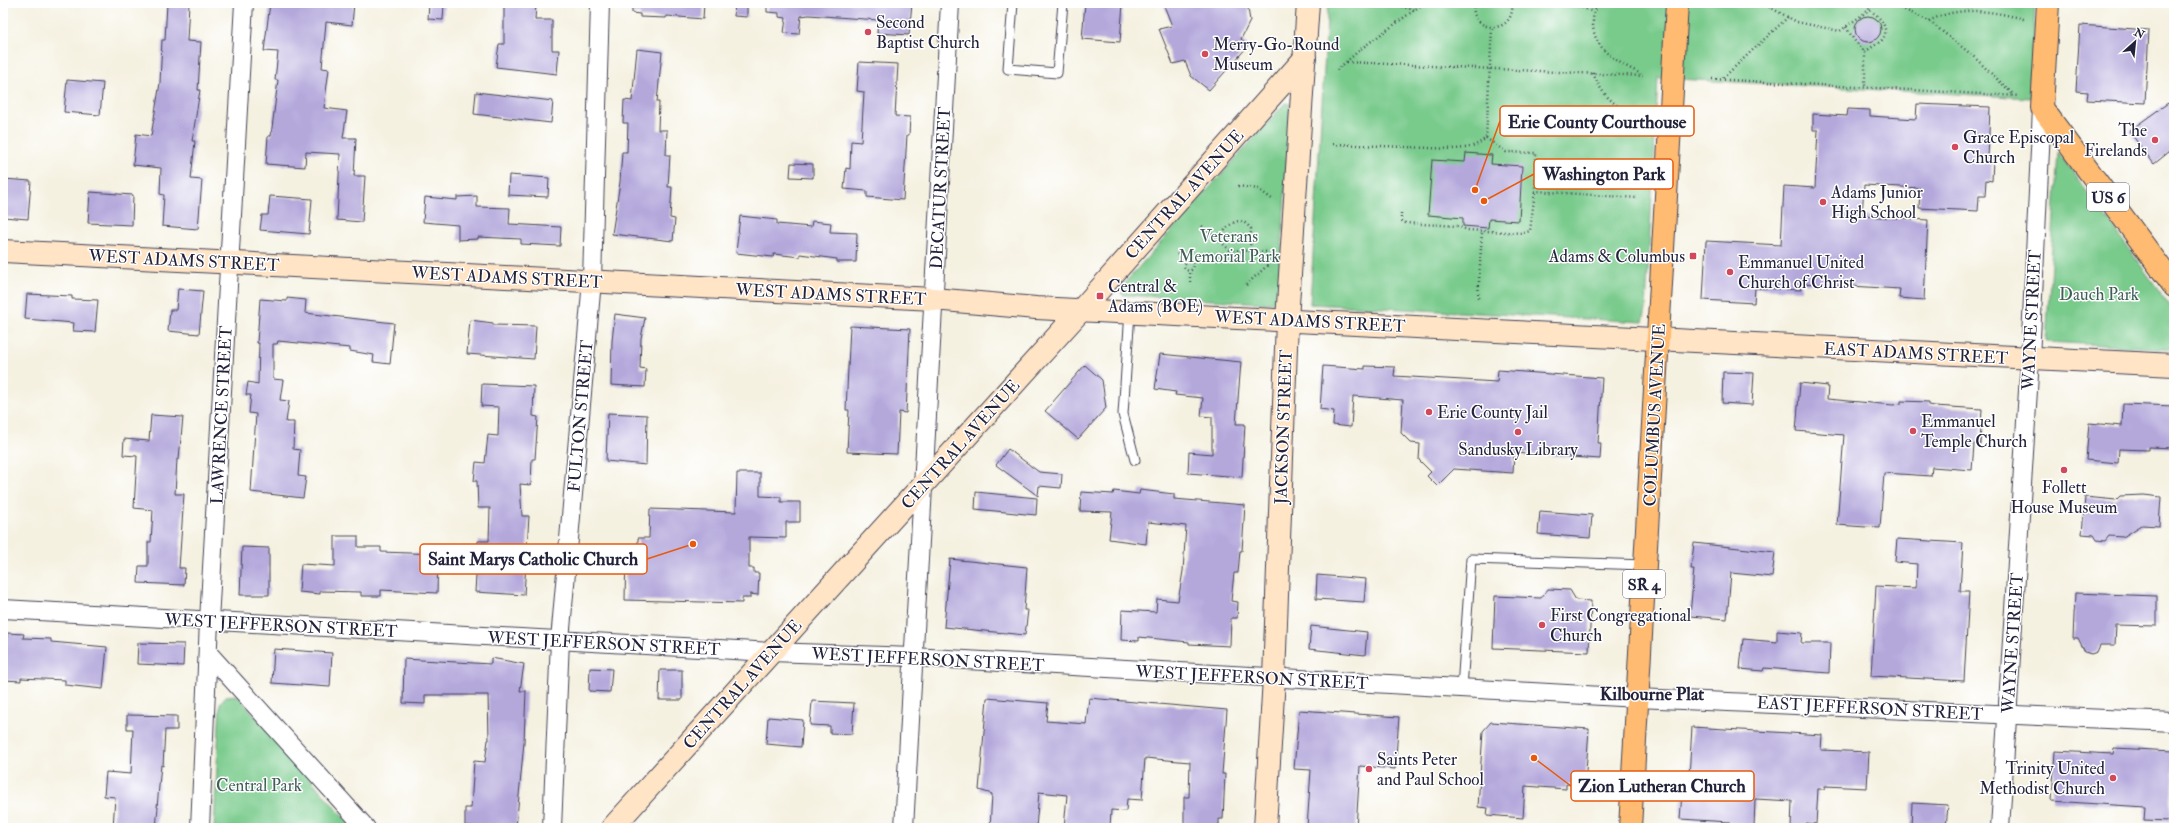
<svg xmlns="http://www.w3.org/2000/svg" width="2177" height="831" font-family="'IM FELL Double Pica',serif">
  <rect width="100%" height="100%" fill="#fff"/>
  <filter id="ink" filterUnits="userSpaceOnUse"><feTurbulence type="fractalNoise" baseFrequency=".025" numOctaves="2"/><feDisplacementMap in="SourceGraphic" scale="8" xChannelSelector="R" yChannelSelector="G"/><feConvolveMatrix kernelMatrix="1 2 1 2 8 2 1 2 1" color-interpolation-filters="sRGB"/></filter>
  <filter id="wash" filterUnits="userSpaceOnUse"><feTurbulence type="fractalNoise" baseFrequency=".012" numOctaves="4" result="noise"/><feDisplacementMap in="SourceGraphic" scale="16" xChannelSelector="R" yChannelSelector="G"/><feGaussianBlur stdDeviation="0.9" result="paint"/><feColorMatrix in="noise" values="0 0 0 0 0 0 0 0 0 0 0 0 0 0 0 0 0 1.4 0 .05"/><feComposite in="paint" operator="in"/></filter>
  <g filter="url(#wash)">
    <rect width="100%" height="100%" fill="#f5f1e1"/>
    <!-- green -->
    <g fill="#79cb8c" stroke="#4e7664">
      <path d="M1328,3H2035L2031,98L1658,78L1646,309L1643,322L1310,304Z"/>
      <path d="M1285,103L1290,104L1279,301L1275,303H1263L1124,295L1120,292L1122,286Z"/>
      <path d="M2058,152L2174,311V349L2046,342Z"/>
      <path d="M237,695L353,828H214L220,703L226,696Z"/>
    </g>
    <g id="blocks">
      <!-- building -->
      <g fill="#b4a8db">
        <path d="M167,3H189L187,41L201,42L198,90H200L192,141H195L191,179L202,180L198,229L162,226L164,195L160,194L161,168L133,165L136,134L151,136L160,83L162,40H165Z"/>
        <path d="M270,3H354L352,25L326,22L322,68L329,69L324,108L347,111L343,138H356L354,176H365L362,222L337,220L340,154L306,152L305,167L266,164L268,136H271L278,80H275L278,52L264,51Z"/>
        <path d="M429,3H444L443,20L428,19Z"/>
        <path d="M504,3H536L535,20H552V50H559L557,74L496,67L499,44H504Z"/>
        <path d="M632,3H704L703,19L667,16L666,18L640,17V14L632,13Z"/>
        <path d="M735,3H747V17L734,16Z"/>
        <path d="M767,3H912L909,35L877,33L878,20L809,15L801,16L799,34L784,33L786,18L779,17V13L767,12Z"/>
        <path d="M1085,3H1123L1120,42L1082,39Z"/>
        <path d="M1163,3H1244L1248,8L1250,21L1241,39L1248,46L1209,90L1191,76L1185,61L1173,64L1159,29L1172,26Z"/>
        <circle cx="1868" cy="29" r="13"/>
        <path d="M2080,25L2149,30L2145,103L2087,100L2088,92L2076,91Z"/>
        <path d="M637,49L662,52L657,102H659L658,130H667L666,155H670L668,187H672L670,218L675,219L673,241L612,234L620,182L622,152H627L628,123H623L624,100L632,101Z"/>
        <path d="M859,62L898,64L895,116L910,117L909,135H907L903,200L867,197V191L844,189L846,168L850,169L851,141L861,142L864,92L857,91Z"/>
        <path d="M67,80L103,83L100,115L64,112Z"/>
        <path d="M476,92L553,101L551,123L474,114Z"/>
        <path d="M2168,103L2174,111V148L2154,164L2129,131Z"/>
        <path d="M1917,104L1990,107L1988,159H1993L1992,181L1986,180L1985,196H1979L1978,211L1919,208L1920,188L1864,185L1862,216L1928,220L1924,300L1899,298L1900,289L1801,283V290L1755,288L1754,303L1703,300L1706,241L1781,245L1784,186L1815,188L1818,130H1813V114L1847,116L1848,109L1870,110V116L1916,119Z"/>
        <path d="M1466,153L1492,155L1491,164L1522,166L1519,221L1489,219L1488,228L1463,226V218L1428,215L1432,160L1465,162Z"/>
        <path d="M791,163L813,164V178L790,177Z"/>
        <path d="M509,175L549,178L548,197L508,195Z"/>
        <path d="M3,179L31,181L28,219L3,217Z"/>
        <path d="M90,192L133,195L132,225L88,223Z"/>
        <path d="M270,196L312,199L309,234L260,230L262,215H268Z"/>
        <path d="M477,196V207L510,208L509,224L561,227L560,246L521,244V239L478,237V239L458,240V225L423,222L425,197L457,200V197Z"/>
        <path d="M740,216L777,220V224L811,227L812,221L831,223L830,232L857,233L856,262H837V259L800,254V257L774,254L773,257L736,253Z"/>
        <path d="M178,289L203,291L199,334L168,331L170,310H176Z"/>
        <path d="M27,294L72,296V299L98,300L95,332L73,331L74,323L25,319Z"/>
        <path d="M287,298L306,300L305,313L394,323L390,364L373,362L374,355L350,351V348L278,341L277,344H273V379L283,380L280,400L289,401L286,422H294L293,449L300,450L298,476L306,477L303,498L251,492L256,414L249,413L251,395H246L248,382L258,384L259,343H257L260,299L287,301Z"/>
        <path d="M615,314L645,318L641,338L640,368L646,369L645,387L611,385L612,341Z"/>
        <path d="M470,320L493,323V325L536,326L534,359L467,354Z"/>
        <path d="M850,326L910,329L906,413L899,412L897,454L847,452L849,410H846Z"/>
        <path d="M1160,354L1241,362L1236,424H1245L1242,477L1188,473L1189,452L1212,454V417L1201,416L1203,398L1175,395L1176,392L1155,389Z"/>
        <path d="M1085,365L1102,380L1106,408L1078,439L1045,411Z"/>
        <path d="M1323,366L1365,369V366L1395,367L1394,376L1497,382L1498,370L1602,378L1598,443H1601L1600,459L1514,453L1513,473L1454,469L1437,486L1427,476L1431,472L1419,460L1420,444L1411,443L1401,433L1403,400L1353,396L1351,427L1333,425L1334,411L1320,409Z"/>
        <path d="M1723,372L1754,373L1752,405L1722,403Z"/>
        <path d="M1800,383L1828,386L1827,399L1893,405L1901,404V401L1929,402V405L1935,406L1982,409L1980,444H1974L1972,470L1932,467L1931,476L1884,473L1880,528L1837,525L1844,435L1796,431Z"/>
        <path d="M482,384L534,386L533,416L538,417L535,459H532L531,485L520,484L522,516H529L524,595L475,592L478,541H489L490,508H478L477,481H474L476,462L485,463L488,435L498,436L499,407L481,406Z"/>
        <path d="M2123,404L2174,406V448L2149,447V450L2119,449L2118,463L2086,460L2089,423L2122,426Z"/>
        <path d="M608,413L647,415L646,465L606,461Z"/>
        <path d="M151,415L183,417L179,459H177L175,494H184L179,568H185L184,585L138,583L139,566H148V542H151L153,510L134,508L137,456L123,455L124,439L149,441Z"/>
        <path d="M1008,449L1039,472L1062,474L1061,488L1039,486L1038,496L996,465Z"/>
        <path d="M737,473H760V496L781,497V502H800V522H786V538L749,537V568H754V573H759L758,595L750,594V598H742V603L625,600L626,550L638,551V538H649L650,509L736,512Z"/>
        <path d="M1140,490L1174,494V499L1245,505L1242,551H1240L1238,573H1234L1231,601L1238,602L1237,618H1231L1230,646L1189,644V642L1139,637V641L1121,640L1122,610L1156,612L1157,599L1178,601L1183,571L1186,526L1148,522L1146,544L1109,539L1112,512L1080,511L1081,492L1113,494L1114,491L1139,494Z"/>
        <path d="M976,492L1037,498L1036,515L975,509Z"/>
        <path d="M2144,495L2161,497L2159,526L2142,525L2123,537L2109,536L2105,541L2097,540L2094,535L2082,534L2085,497L2116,500L2120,496Z"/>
        <path d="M1540,511L1592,515L1590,538L1538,534Z"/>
        <path d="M335,536H358V547H381V552L438,554L437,593L381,590V596H361V592L320,591V594L299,592L301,564L335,566Z"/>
        <path d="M1897,539L1963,543L1960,591H1969L1964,681L1871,676L1876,586L1916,588L1917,564L1895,562Z"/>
        <path d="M1694,543L1775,552L1772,577L1731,573L1727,619L1690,616L1694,569H1691Z"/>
        <path d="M242,547L269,548V595H240Z"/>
        <path d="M950,559L1027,567L1024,610H1028L1025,635L944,627Z"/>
        <path d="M1317,575L1366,579L1364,602L1316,599Z"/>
        <path d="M1548,589L1570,590L1576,600L1591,601L1589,652L1493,648L1495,596L1541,598Z"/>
        <path d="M2075,593L2157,596V626L2116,625L2115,645H2100L2097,652L2091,654L2085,652L2078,638H2073Z"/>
        <path d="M1311,626L1367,632L1365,655L1309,649Z"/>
        <path d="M1777,631L1802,633L1801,643H1830L1829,673L1764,668L1763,671L1740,669L1743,639L1777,642Z"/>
        <path d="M7,633L24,634L23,638L51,639V642L107,647L103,689L65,685V680L21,678V681L4,680Z"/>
        <path d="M138,643L184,644L183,666L137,664Z"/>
        <path d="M274,649L332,653L330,687L272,683Z"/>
        <path d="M491,658L524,664L520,691H526L524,742L516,828L465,826V808H471L474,761L485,762L488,740H489L488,695H425V704L403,703L404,659L491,664Z"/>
        <path d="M590,668L612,669L610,692L589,691Z"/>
        <path d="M660,670H682V700H659Z"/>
        <path d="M987,698L1048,703L1046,721L1086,724L1089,698L1227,710L1222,774H1225L1223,819H1219V828H1184V797H1189L1190,762L1145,758L1142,800L1127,799L1126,811L1111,810L1110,828H1064L1067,795L1039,792L1036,828H990L992,794L979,790Z"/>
        <path d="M812,701L854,703L852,734L830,733V726L810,725Z"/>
        <path d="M1299,710L1399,717L1395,769L1360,766L1356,828H1307L1311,770L1294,769Z"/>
        <path d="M127,715L177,716V730H165L163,766L161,765L157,807H158L156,828H113L115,797L104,796L106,772L131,774L133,729H127Z"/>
        <path d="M768,717L803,720L801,747L766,744Z"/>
        <path d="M1491,722L1589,729L1585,786L1566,784V789L1525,786L1523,818L1487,815L1488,808L1478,807L1483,731Z"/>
        <path d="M1692,727L1822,735L1821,750L1869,752L1867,788L1825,786V789H1818L1816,824L1806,823L1805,828H1791L1792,801L1755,799L1754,828H1729L1730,822L1680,819L1682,793L1688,794Z"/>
        <path d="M2114,748L2174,751L2170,821L2144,820L2145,807L2052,801L2055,751L2113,754Z"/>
        <path d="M1912,803L1948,805L1946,828H1911Z"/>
      </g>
    </g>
  </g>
  <g filter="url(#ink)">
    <use href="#blocks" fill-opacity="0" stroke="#424154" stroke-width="1"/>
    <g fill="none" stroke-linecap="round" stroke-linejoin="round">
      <defs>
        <g id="lane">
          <path d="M1013,3L1008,69L1057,73L1063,3"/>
          <path d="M1130,312L1123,414L1135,460"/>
          <path d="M1462,688L1471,559L1645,565"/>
        </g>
        <g id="street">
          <path d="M3,609L771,652L913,657L1637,698L2174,722"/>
          <path d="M209,654L366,828"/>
          <path d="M200,828L209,621L244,3"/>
          <path d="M552,828L560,640L592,281L600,3"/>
          <path d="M904,828L950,3"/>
          <path d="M2000,828L2030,359L2042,108"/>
        </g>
        <g id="secondary">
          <path d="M3,251L933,299L1036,308L2174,365"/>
          <path d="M612,828L1082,309L1305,58"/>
          <path d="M1265,828L1274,678L1287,320L1308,3"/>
        </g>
        <g id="primary">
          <path d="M2048,3L2042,108L2174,286"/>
          <path d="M1630,828L1677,3"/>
        </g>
      </defs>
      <!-- lane casing -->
      <use href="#lane" stroke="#424154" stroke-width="11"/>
      <!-- street casing -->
      <use href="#street" stroke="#424154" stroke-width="20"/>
      <!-- secondary casing -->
      <use href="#secondary" stroke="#424154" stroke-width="24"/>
      <!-- primary casing -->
      <use href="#primary" stroke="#424154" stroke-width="24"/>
      <!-- path -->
      <g stroke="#424154" stroke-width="2.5" stroke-dasharray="1 3" stroke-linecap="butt">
        <path d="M1386,3L1416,10"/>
        <path d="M1474,3C1468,33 1516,37 1512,3"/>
        <path d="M1571,3L1593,12"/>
        <path d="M1601,3C1595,9 1593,13 1593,22C1592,50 1620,63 1641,74"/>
        <path d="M1762,3L1797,22L1840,31L1869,10V3"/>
        <path d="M1890,3L1929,21L1972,55L2014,95"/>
        <path d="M1929,21C1960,5 1991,11 2024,19"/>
        <path d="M1846,27L1854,40L1865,52V88"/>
        <path d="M1865,52C1870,48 1876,45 1881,41C1892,30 1879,15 1869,10"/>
        <path d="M1347,62L1643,76"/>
        <path d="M1337,70L1362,48L1424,3"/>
        <path d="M1593,73C1604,100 1617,106 1641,120"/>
        <path d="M1723,78L1788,17"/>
        <path d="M1712,79L2019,96"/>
        <path d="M1486,138L1506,152L1536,153L1535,191L1637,198"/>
        <path d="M1333,144L1454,149C1468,148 1475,147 1486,138L1492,28"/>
        <path d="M1238,186L1258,189L1272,199"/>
        <path d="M1401,213V220L1404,223L1458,226L1467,230L1523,233L1530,231L1535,191"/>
        <path d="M1202,226L1230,250L1269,252"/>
        <path d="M1218,241C1225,228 1238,211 1251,229L1250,251"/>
        <path d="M1177,254L1187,261"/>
        <circle cx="1189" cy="266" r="4.5"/>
        <path d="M1190,282V270"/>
        <path d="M1246,285L1269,264"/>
        <path d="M1478,298L1482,231"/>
      </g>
      <!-- lane -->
      <use href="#lane" stroke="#fff" stroke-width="9"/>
      <!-- street -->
      <use href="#street" stroke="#fff" stroke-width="18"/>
      <!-- secondary -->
      <use href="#secondary" stroke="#ffe4c6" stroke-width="22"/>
      <!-- primary -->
      <use href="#primary" stroke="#febb71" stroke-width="22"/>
    </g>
  </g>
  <!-- markers -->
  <g fill="#d1495b" stroke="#fff" stroke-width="1.5">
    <circle cx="868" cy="32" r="4"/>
    <circle cx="1205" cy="54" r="4"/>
    <circle cx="2155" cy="140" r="4"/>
    <circle cx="1955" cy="147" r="4"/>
    <circle cx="1823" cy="202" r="4"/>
    <rect x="1689" y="252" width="8" height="8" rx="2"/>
    <circle cx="1730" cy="272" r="4"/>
    <rect x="1096" y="292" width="8" height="8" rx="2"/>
    <circle cx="1429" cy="412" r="4"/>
    <circle cx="1913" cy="431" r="4"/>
    <circle cx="1518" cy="432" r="4"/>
    <circle cx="2064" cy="470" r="4"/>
    <circle cx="1542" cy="625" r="4"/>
    <circle cx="1369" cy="769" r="4"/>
    <circle cx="2113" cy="778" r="4"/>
  </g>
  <g text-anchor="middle" stroke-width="3" stroke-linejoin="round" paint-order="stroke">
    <!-- shield labels -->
    <g fill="#fff" stroke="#646476" stroke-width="1">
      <rect x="2087" y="183" width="42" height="28" rx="3"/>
      <rect x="1623" y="570" width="42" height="28" rx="3"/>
    </g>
    <g font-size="16" font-weight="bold" fill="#22223b">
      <text x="2108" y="203">US 6</text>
      <text x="1644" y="590">SR 4</text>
    </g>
    <!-- poi labels -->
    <g font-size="17" fill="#22223b" stroke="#fff" text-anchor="start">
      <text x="876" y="28">Second<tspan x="876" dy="20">Baptist Church</tspan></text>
      <text x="1213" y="50">Merry-Go-Round<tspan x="1213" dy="20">Museum</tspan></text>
      <text x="2147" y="136" text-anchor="end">The<tspan x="2147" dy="20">Firelands</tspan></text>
      <text x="1963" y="143">Grace Episcopal<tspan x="1963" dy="20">Church</tspan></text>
      <text x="1831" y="198">Adams Junior<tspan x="1831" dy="20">High School</tspan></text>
      <text x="1685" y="262" text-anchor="end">Adams &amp; Columbus</text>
      <text x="1738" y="268">Emmanuel United<tspan x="1738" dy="20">Church of Christ</tspan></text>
      <text x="1108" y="292">Central &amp;<tspan x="1108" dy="20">Adams (BOE)</tspan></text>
      <text x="1437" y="418">Erie County Jail</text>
      <text x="1921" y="427">Emmanuel<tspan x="1921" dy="20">Temple Church</tspan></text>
      <text x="1518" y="455" text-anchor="middle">Sandusky Library</text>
      <text x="2064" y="493" text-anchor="middle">Follett<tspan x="2064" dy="20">House Museum</tspan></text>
      <text x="1550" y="621">First Congregational<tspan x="1550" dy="20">Church</tspan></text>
      <text x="1377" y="765">Saints Peter<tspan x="1377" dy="20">and Paul School</tspan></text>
      <text x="2105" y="774" text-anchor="end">Trinity United<tspan x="2105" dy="20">Methodist Church</tspan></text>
    </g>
    <!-- street labels -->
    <g font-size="17" fill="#22223b" stroke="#fff">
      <text transform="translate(940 188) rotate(-87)" y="6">DECATUR STREET</text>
      <text transform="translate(1184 194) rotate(-48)" y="6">CENTRAL AVENUE</text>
      <text transform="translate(184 260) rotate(3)" y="6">WEST ADAMS STREET</text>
      <text transform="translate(507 277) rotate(3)" y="6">WEST ADAMS STREET</text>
      <text transform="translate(831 294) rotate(3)" y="6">WEST ADAMS STREET</text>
      <text transform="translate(2031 320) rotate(-87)" y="6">WAYNE STREET</text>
      <text transform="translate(1310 321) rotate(3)" y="6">WEST ADAMS STREET</text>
      <text transform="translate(1916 353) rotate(3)" y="6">EAST ADAMS STREET</text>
      <text transform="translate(221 415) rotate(-87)" y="6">LAWRENCE STREET</text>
      <text transform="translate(1654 415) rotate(-87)" y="6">COLUMBUS AVENUE</text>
      <text transform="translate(580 416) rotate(-85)" y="6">FULTON STREET</text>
      <text transform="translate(1283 427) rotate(-88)" y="6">JACKSON STREET</text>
      <text transform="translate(960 444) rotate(-48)" y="6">CENTRAL AVENUE</text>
      <text transform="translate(281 625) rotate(3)" y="6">WEST JEFFERSON STREET</text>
      <text transform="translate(604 643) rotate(3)" y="6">WEST JEFFERSON STREET</text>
      <text transform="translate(2012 643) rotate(-86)" y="6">WAYNE STREET</text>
      <text transform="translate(928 659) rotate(3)" y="6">WEST JEFFERSON STREET</text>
      <text transform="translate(1252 677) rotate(3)" y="6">WEST JEFFERSON STREET</text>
      <text transform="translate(742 684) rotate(-48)" y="6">CENTRAL AVENUE</text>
      <text transform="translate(1870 708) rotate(3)" y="6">EAST JEFFERSON STREET</text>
    </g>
    <!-- park labels -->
    <g font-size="17" fill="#405d57" stroke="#fff">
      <text x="1229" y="242">Veterans<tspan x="1229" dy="20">Memorial Park</tspan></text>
      <text x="2099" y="300">Dauch Park</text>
      <text x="259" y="791">Central Park</text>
    </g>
    <!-- neighbourhood labels -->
    <g font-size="18" font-weight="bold" fill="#22223b" stroke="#fff">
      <text x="1652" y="700">Kilbourne Plat</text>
    </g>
  </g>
  <!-- callouts -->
  <path fill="none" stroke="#e8590c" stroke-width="1.5" d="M1475 190L1500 121M1484 201L1534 174M693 544L647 559M1534 758L1571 786"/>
  <g fill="#e8590c" stroke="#fff" stroke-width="1.5">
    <circle cx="1475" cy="190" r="4"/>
    <circle cx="1484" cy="201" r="4"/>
    <circle cx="693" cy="544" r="4"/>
    <circle cx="1534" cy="758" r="4"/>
  </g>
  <g fill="#fff" stroke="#e8590c" stroke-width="1.5">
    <rect x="1500" y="106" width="194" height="30" rx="4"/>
    <rect x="1534" y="159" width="139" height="30" rx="4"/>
    <rect x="420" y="544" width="227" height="30" rx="4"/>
    <rect x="1571" y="771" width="183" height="30" rx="4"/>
  </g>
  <g font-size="18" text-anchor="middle" font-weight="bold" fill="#22223b">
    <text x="1597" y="128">Erie County Courthouse</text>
    <text x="1604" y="180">Washington Park</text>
    <text x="533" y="565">Saint Marys Catholic Church</text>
    <text x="1662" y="792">Zion Lutheran Church</text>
  </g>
  <!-- margin -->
  <rect width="2177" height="831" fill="none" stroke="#fff" stroke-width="16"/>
  <!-- north arrow -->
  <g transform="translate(2135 42) rotate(27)" stroke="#ffffff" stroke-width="3" paint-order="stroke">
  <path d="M0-3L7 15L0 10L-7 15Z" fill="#22223b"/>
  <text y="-6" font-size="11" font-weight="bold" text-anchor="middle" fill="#22223b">N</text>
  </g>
</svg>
